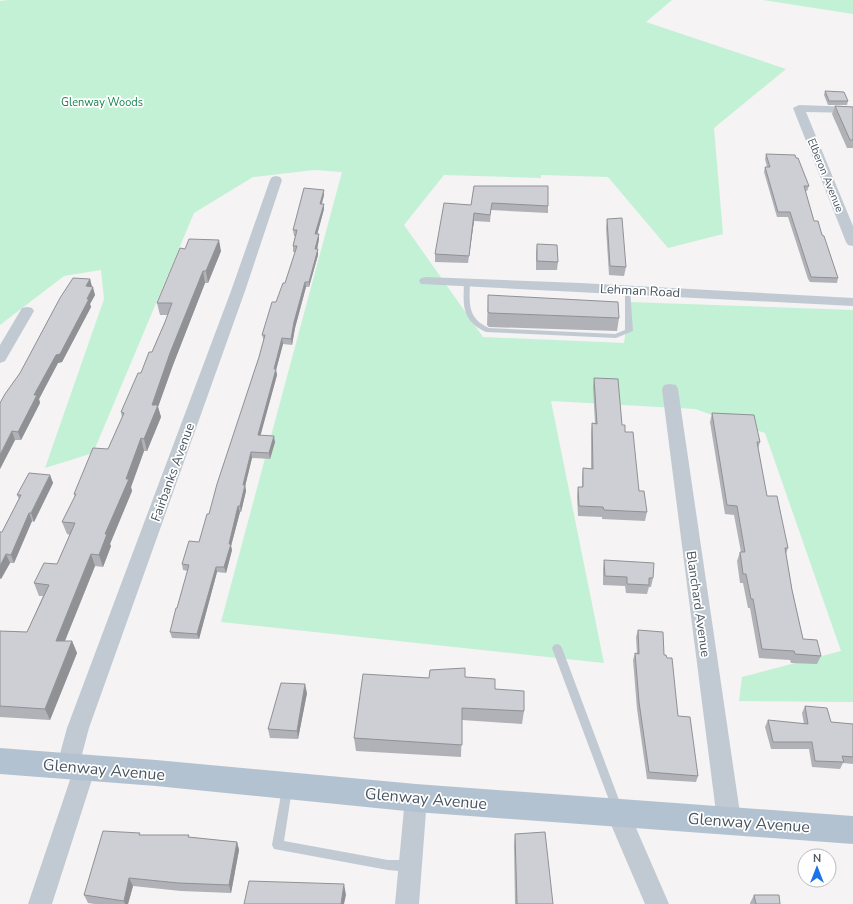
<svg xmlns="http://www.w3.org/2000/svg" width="853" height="904" font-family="'Nunito Sans',sans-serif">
  <rect width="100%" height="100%" fill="#f5f3f3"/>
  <!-- green -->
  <g fill="#c3f1d5">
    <path d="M8,0H672L646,22L786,69L714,128L723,234L668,248L608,177L541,175V178L444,175L404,225L483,337L624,343L630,302L853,310V702L739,701L742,677L841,651L765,433L695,409L551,401L604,663L221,622L342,172L314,170L253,177L194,213L93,453L45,468L104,299L101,270L64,276L0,325V1Z"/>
    <path d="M763,0H853V14Z"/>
  </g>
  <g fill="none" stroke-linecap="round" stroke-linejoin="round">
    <!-- lane -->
    <g fill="#c1cad2" fill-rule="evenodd">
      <path d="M467,281L470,283C469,304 468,319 489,328L615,334L625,330V290L626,289H630L633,331L616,338L486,332C462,321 463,306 464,283Z"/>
      <path d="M557,644L560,645L562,648L622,808L621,812L617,813L613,812L612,808L552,648L554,645Z"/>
      <path d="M287,784L291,786L292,789L284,841L388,860H409L413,862L415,866L413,870L409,872L388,870L274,849L272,845L282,789L283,786Z"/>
    </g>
    <!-- street -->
    <g fill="#c1cad2" fill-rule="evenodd">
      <path d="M799,105L853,107V113L806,112L853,226V246L848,245L846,242L793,108Z"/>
      <path d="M276,176L280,177L282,180L245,291L89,728L81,758L85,757L93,760L96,767L52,904H28L72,774L68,775L60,772L57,765L67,728L231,291L270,180L272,177Z"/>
      <path d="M426,277L580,283L853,298V306L421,284L419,281L421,278Z"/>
      <path d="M27,307L32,308L34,311L5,361L0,363V345L22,308Z"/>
      <path d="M670,384L676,385L678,389L741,820L737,828L729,831L721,828L717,820L662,389L664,385Z"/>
      <path d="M416,787L424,791L427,798L419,904H395L405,798L408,791Z"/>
      <path d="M618,802L626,805L669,904H645L606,813L610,805Z"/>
    </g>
    <!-- primary -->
    <path fill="#b3c2d1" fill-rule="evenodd" d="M0,748L156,760L416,784L853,816V844L416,812L156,786L0,774Z"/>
  </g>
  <!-- wall -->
  <g fill="#b0b2b7">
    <path d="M825,91L848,101L847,105H828L824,95Z"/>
    <path d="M835,106L853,107V148H847L832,114Z"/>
    <path d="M766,154L809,186L807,191H805L814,221L822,235L838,278L837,283L810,282L808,279L788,217H777L764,172L765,167H767L765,159Z"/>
    <path d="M474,186L548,206V213L491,210L490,222L474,221L468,263L435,262V254L471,205Z"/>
    <path d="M324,195L322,204H324V209L317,234L319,239L317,249L318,255L309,287H306L295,328L292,345L283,344L276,370L277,375L260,435L275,442L270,459L252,458L245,485L246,491L241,512H240L231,546L232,550L226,573L217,572L199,639L172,638L170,632L188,571L183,570L182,564L199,542L209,514L259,357L264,341L262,335L285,283L295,252H293V246L295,236H294L293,230Z"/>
    <path d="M607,219L626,267L624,276L609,275L606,228Z"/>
    <path d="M537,244L558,262L557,270H536V252Z"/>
    <path d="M221,251L208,283H205L173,365L158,407L161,417L147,451H144L131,487L132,491L110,544L111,546L103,567L95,566L65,641H72L77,653L50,720L0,717V631L27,632L43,596H39L34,583L57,564L70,535L67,534L62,522L75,497L74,494L108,449L122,418L121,412L152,352L168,315H160L157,303Z"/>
    <path d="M90,279L92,287L95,295L90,304L91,307L62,362L58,363L39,399L40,403L21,440H15L0,469V403Z"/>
    <path d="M488,295L619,318L617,331L489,327L487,325Z"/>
    <path d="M594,378L622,425L625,432L639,491L647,512L645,521L602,519V517L578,516L577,496L578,487H582V477L583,468L591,469V432L592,423H595L593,387Z"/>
    <path d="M712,413L760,442L758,449L767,496L788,548L786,554L792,590L803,639L821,656L817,664L791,663L790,660L759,658L750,608H748L743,583H740L737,561L740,552H741L734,515L725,514L710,422Z"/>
    <path d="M50,475L53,483L34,522L32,521L14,563H10L1,579H0V532H2L19,499L17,495Z"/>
    <path d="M604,560L653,578L651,587H649L647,594L626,593L625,586L603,585V569Z"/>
    <path d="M638,630L664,655L678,716L698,776L696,782L647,779L637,709L633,660L635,653L637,654L636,637Z"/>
    <path d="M465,677L495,689L524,711L522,724L462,720L461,757L356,751L354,738L429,678Z"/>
    <path d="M307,693L298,739L270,738L268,729Z"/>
    <path d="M805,706L831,722L853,724V764L843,763L840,769L812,767L809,749H771L765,727L768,720L804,724L802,713Z"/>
    <path d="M515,834L553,904H515L514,845Z"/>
    <path d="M141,835L189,837L237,842L239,850L231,893L181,891L133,886L128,904H95L88,903L84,895Z"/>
    <path d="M754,895L780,904H750V903Z"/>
  </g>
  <!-- shaded-wall -->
  <g fill="#909195">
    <path d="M324,190V195L320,209V204Z"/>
    <path d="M324,204V209L316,239L315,234Z"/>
    <path d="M474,213V221L468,263L469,256Z"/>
    <path d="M319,234V239L316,255L315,249Z"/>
    <path d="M219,240L221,251L208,283L206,271Z"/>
    <path d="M318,249V255L309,287V282Z"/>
    <path d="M203,271L205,283L173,365L158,407L161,417L147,451L144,439L152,405L170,353Z"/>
    <path d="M90,279L92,287L86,286Z"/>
    <path d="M305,282L306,287L295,328L292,345L291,339L294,322Z"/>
    <path d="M93,287L95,295L90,304L91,307L62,362L58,363L39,399L40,403L21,440L18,432L34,395Z"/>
    <path d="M282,338L283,344L276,370L277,375L259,441L258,435Z"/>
    <path d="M12,431L15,440L0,469V455Z"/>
    <path d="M274,436L275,442L270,459L269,453Z"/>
    <path d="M141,438L144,451L131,487L132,491L110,544L111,546L103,567L99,555L105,534Z"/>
    <path d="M251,452L252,458L244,491L243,485Z"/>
    <path d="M50,475L53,483L34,522L31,513Z"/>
    <path d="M245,485L246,491L241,512L240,506Z"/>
    <path d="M238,506L240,512L231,546L232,550L226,573L224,567L229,544Z"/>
    <path d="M29,513L32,521L14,563L11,555Z"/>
    <path d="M6,554L10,563L1,579L0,577V566Z"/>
    <path d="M91,554L95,566L60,653L56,641Z"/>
    <path d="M216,567L217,572L199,639L197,634Z"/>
    <path d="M72,641L77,653L50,720L45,709Z"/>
    <path d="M305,684L307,693L298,739L297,731Z"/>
    <path d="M237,842L239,850L231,893L229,885Z"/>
    <path d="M129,878L133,886L128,904H125L124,901Z"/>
    <path d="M344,884L346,895L344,904H341Z"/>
  </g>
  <!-- building -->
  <g fill="#cdcfd5" stroke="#909195">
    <path d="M825,91L844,92L848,101H829Z"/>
    <path d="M835,106L853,107V140H850Z"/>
    <path d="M766,154L795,155L796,158H798L809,186H804L814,221H818L822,235L824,236L838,278L811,277L810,274L790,212H778L765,167H770Z"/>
    <path d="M474,186H548V206L492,203L490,215L474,213L469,256L435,254L444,203L471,205Z"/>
    <path d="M304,188L324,190L320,204H324L315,234H319L315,249H318L309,282H305L294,322L291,339L282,338L274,369H276L258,435L274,436L269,453L251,452L243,485H245L240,506H238L229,544H231L224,567H216L197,634L170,632L176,608H177L189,565L182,564L189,541L199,542L207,514H209L217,484L259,357L265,335H262L272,302H276L283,283H285L297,246H293L297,230H293Z"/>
    <path d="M622,218L626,267L610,266L607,219Z"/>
    <path d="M189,239L219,240L206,271H203L170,353L152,405H158L144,439L141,438L126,479H129L105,534H107L99,555L91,554L56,641H72L45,709L0,706V631L27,632L49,585L34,583L44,563L57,564L75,523L62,522L76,494H74L93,448L108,449L124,413L121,412L138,373H141L149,352H152L165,322L172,303H157L180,248L185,249Z"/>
    <path d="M537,244L557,245L558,262L537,261Z"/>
    <path d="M73,278L90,279L86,286L93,287L87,299H89L60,354L56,355L34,395H37L18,432L12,431L0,455V403L5,394L20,373L60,298Z"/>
    <path d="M488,295L618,302L619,318L490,313L488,312Z"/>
    <path d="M594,378L618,379L622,425H625V432H633L639,491H644L647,512L604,510L603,507L579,506L578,487H583V468L593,469L592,423L597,424Z"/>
    <path d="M712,413L754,415L760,442H757L767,496H777L788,548H785L792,590L803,639L817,640L821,656L795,654L794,651L762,649L753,599H751L746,574H743L740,552H745L737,506L727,505Z"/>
    <path d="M29,473L50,475L31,513H29L11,555L6,554L0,566V532H2L21,495H17Z"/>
    <path d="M604,560L654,563L653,578H649V585L627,584V577L605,576Z"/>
    <path d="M638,630L663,632L664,655H666L667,658H672L678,716L690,717L698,776L649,772L639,702L635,653L639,654Z"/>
    <path d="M465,668V677L495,679V689L524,691V711L462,708V745L354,738L363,674L429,678L430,670Z"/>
    <path d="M281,683L305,684L297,731L268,729Z"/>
    <path d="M805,706L827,708L831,722L853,724V757L842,756L844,762L815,761L812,742H773L768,720L808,724Z"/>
    <path d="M103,831L140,833L139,835H189L188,837L237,842L229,885L178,883L129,878L124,901L84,895Z"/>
    <path d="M545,832L553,904H517L515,834Z"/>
    <path d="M249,881L344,884L341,904H244Z"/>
    <path d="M754,895H779L780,904H756Z"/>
  </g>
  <g text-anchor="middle" stroke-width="3.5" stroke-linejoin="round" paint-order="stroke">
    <!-- far-park labels -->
    <g font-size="11" fill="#17864f" stroke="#fff">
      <text x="102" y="106">Glenway Woods</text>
    </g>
    <!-- far-street labels -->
    <g font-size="11" fill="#4a5661" stroke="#fff">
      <text transform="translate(826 175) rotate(68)" y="4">Elberon Avenue</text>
    </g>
    <!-- street labels -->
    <g font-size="13" fill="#4a5661" stroke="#fff">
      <text transform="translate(640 290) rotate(3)" y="5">Lehman Road</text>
      <text transform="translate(172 472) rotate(-70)" y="5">Fairbanks Avenue</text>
      <text transform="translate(699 604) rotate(82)" y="5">Blanchard Avenue</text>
    </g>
    <!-- near-street labels -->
    <g font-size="16" fill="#4a5661" stroke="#fff">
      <text transform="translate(104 769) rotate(5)" y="6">Glenway Avenue</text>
      <text transform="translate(426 798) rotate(5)" y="6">Glenway Avenue</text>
      <text transform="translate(749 822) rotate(4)" y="6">Glenway Avenue</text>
    </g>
  </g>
  <!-- north arrow -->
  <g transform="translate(817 868)"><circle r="19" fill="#ffffff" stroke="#b7bbc0"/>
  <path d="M0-3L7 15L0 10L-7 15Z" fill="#1a73e8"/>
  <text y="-6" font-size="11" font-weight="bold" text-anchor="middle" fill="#4a5661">N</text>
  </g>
</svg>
